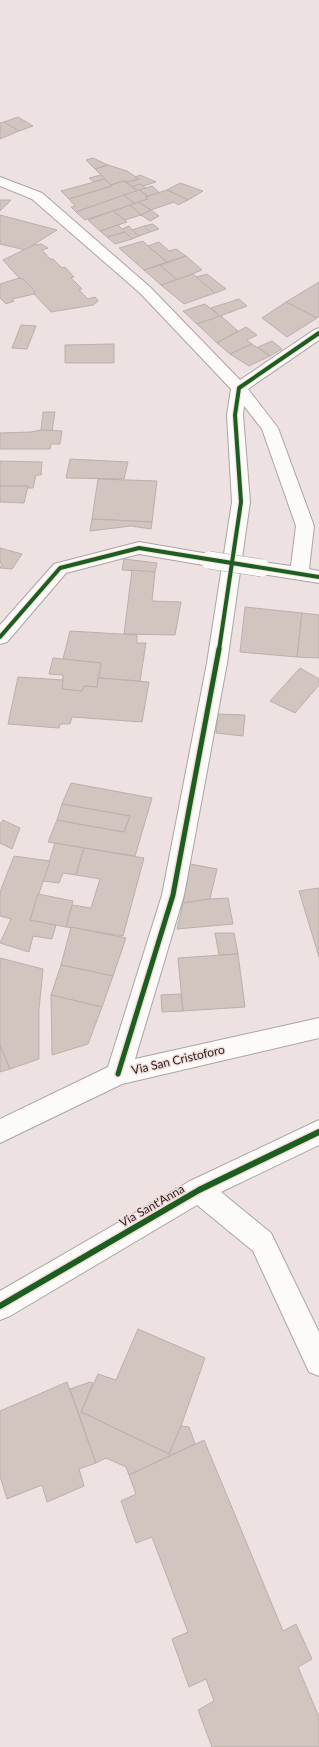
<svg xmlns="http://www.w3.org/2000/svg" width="319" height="1747" font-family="Lato,sans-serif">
  <rect width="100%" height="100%" fill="#ede2e1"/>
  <!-- building -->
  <g fill="#d2c4be" stroke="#b9b0ae">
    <path d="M18,117L33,126L19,131L4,122Z"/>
    <path d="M4,122L19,131L0,139V123Z"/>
    <path d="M93,158L108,165L95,169L86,160Z"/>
    <path d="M108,165L127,171L139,179L127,182L124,181L111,185L95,169Z"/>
    <path d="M101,175L105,179L94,182L89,178Z"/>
    <path d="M140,175L156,182L143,186L140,184L132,187L127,182L139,179L135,177Z"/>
    <path d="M105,179L112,186L69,199L61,191Z"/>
    <path d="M124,181L138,191L76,212L71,207L75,206L69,199L112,186L111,185Z"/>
    <path d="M180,183L203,191L188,200L167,190Z"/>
    <path d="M140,184L146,188L138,191L132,187Z"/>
    <path d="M152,186L160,193L147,196L139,190Z"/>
    <path d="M139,190L147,196L145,197L148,199L135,204L124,195Z"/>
    <path d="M167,190L188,200L178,205L174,202L151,210L138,202L148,199L145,197Z"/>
    <path d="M124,195L135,204L85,220L76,212Z"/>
    <path d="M0,200H11L0,211Z"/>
    <path d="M138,202L151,210L141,215L130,205Z"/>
    <path d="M130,205L141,215L125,220L113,211Z"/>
    <path d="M151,210L159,216L150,221L141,215Z"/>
    <path d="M113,211L127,222L100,231L88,220Z"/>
    <path d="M0,215L57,230L25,250L0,244Z"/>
    <path d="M153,224L159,229L150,232L144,226Z"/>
    <path d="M118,225L125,232L107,237L100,231Z"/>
    <path d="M129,226L132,230L139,236L132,239L122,229Z"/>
    <path d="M144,226L150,232L139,236L132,230Z"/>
    <path d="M125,232L132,239L115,244L107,237Z"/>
    <path d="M143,241L148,246L167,262L144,270L119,248Z"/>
    <path d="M159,242L169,251L176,249L186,256L167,262L148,246Z"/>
    <path d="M41,244L48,248L42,250L50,259H53L62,268L65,267L74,277L71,278L82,289L79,290L88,299L95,297L98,300L97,302L93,305L51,312L34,294L35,291L23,279L19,278L3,260L34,245Z"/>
    <path d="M186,256L202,270L177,280L160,265Z"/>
    <path d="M160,265L177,280L161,285L144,270Z"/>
    <path d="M193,274L215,293L184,304L161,285Z"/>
    <path d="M207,274L226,289L215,293L196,277Z"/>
    <path d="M19,278L23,279L35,291L34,294L12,299L14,301L6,304L0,298V284Z"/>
    <path d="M319,282V316L317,318L286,302Z"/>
    <path d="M239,299L247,306L220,316L211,308Z"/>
    <path d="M286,302L317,318L287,337L262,318Z"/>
    <path d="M205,304L220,316L197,324L183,311Z"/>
    <path d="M220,316H221L238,331L217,343L197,324Z"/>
    <path d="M21,325L36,326L27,349L12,348Z"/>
    <path d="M246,327L257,335L247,340L252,344L230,354L217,343Z"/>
    <path d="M272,341L282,349L270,356L258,347Z"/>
    <path d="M114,344V363H65V345Z"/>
    <path d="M252,344L270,356L249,366L230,354Z"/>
    <path d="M43,412H55L52,431L41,430Z"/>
    <path d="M41,430L62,431L60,444H51L50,449H0V433L31,432Z"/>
    <path d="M70,459L128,462L124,479L66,478Z"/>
    <path d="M0,461L42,462L41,475H36L33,488H27L28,486H0Z"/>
    <path d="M98,479L157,481L152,522L92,519Z"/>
    <path d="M0,486H28L24,503L0,502Z"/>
    <path d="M92,519L152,522L151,529L131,526L90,531Z"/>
    <path d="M0,548L22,554L12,569L0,568L2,564L0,563Z"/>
    <path d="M124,559L157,563L155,572L122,570Z"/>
    <path d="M132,570L155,572L152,601L181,602L175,635L124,634Z"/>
    <path d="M245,607L302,613L297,657L240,652Z"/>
    <path d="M302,613L319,615V658L297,657Z"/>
    <path d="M70,631L137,635V643H146L140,681L98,678L101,663L63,659Z"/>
    <path d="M53,658L101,663L97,687L84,686L82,691L62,689L63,675L49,674Z"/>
    <path d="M300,668L319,679V685L295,713L270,701Z"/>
    <path d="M18,677L63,680L62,689L82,691L84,686L97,687L98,678L149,682L142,722L72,717L70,724H60L59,728L8,724Z"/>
    <path d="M218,714L245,715L243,736L216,733Z"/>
    <path d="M71,783L152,798L135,856L48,842L57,820L124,832L130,816L62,804Z"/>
    <path d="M62,804L130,816L124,832L57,820Z"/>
    <path d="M3,820L20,828L12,849L0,843V824Z"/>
    <path d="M55,843L84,848L76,875L63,873L59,883L43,881Z"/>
    <path d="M84,848L144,858L123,936L66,927L72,905L91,908L100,879L76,875Z"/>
    <path d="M14,856L50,861L30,920L56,925L52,939L33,936L29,952L0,943L11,919L0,916V892Z"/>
    <path d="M190,864L217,869L210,899L183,903Z"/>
    <path d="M319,888V957L299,891Z"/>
    <path d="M38,894L73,901L66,927L30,920Z"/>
    <path d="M228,898L233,924L177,929L183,903L210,899Z"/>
    <path d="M71,927L126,938L113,976L61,965Z"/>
    <path d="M215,933H234L238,954L219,955Z"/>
    <path d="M238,954L245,1007L183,1011L178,958Z"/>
    <path d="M0,958L43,969L39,1009V1059L10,1069L0,1046Z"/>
    <path d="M61,965L113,976L102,1007L51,995Z"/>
    <path d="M181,994L183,1011L162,1012L161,995Z"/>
    <path d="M51,995L102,1007L88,1044L52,1055Z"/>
    <path d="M0,1046L10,1069L0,1072Z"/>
    <path d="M138,1329L205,1358L181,1426L169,1454L81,1412L98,1374L116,1380Z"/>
    <path d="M67,1382L96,1463L79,1469L84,1486L47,1502L42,1485L7,1499L0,1476V1411Z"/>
    <path d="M90,1382L93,1383L81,1412L169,1454L181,1426L189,1427L195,1444L129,1475L126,1467L106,1458L96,1463L70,1389Z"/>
    <path d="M204,1440L283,1631L296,1624L312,1659L298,1667L319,1717V1747H212L198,1710L214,1701L206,1679L189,1687L172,1639L188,1632L152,1537L136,1543L121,1501L136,1494L129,1475Z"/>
  </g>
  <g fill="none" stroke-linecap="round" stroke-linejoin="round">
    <defs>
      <g id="minor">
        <path d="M0,177L42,193L150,287L240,380L314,330L319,328V340L248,389L278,428L314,526L309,569L319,571V583L262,574L256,572L253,568L256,564L262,562L291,566L296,526L262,429L244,406L243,415L250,502L227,663L184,895L135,1059L319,1018V1038L122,1084L0,1143V1119L108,1067L162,895L207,663L232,502L227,415L231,389L140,293L32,199L0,186Z"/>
        <path d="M139,542L209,554L215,556L218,560L215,564L209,566L139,554L66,573L7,642L0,644V625L54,564Z"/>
        <path d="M319,1120V1145L221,1192L271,1233L319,1332V1376L309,1372L253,1251L197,1205L10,1316L0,1320V1291L190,1181Z"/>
      </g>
    </defs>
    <!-- minor casing -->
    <use href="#minor" stroke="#aca4a3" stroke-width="2"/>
    <!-- minor -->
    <use href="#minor" fill="#fcfbfa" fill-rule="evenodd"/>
    <defs>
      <path id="minor-bridge" d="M209,560L262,568"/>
    </defs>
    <!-- minor-bridge casing -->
    <use href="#minor-bridge" stroke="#aca4a3" stroke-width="18" stroke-linecap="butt"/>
    <!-- minor-bridge -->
    <use href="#minor-bridge" stroke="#fcfbfa" stroke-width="17"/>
    <defs>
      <g id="cycleway-far2">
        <path d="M0,637L60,568L139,548L319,577"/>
        <path d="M219,650L241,502L235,415L239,388L319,333"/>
      </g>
      <path id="cycleway-far1" d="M118,1074L173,895L219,649"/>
      <path id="cycleway" d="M0,1306L199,1190L319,1132"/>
    </defs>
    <!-- cycleway-far2 casing -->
    <use href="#cycleway-far2" stroke="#f3dedb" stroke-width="6"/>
    <!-- cycleway-far1 casing -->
    <use href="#cycleway-far1" stroke="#f3dedb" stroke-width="8"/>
    <!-- cycleway casing -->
    <use href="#cycleway" stroke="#f3dedb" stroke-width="9"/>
    <!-- cycleway-far2 -->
    <use href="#cycleway-far2" stroke="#1b5e20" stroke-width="4"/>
    <!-- cycleway-far1 -->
    <use href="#cycleway-far1" stroke="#1b5e20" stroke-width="5"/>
    <!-- cycleway -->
    <use href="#cycleway" stroke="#1b5e20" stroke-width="6"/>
  </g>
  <g text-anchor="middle" stroke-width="3" stroke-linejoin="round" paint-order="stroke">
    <!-- street labels -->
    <g font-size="12" fill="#241d1c" stroke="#f3dedb">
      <text transform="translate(178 1060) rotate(-13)" y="4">Via San Cristoforo</text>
      <text transform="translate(152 1206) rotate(-30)" y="4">Via Sant'Anna</text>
    </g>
  </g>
</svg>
